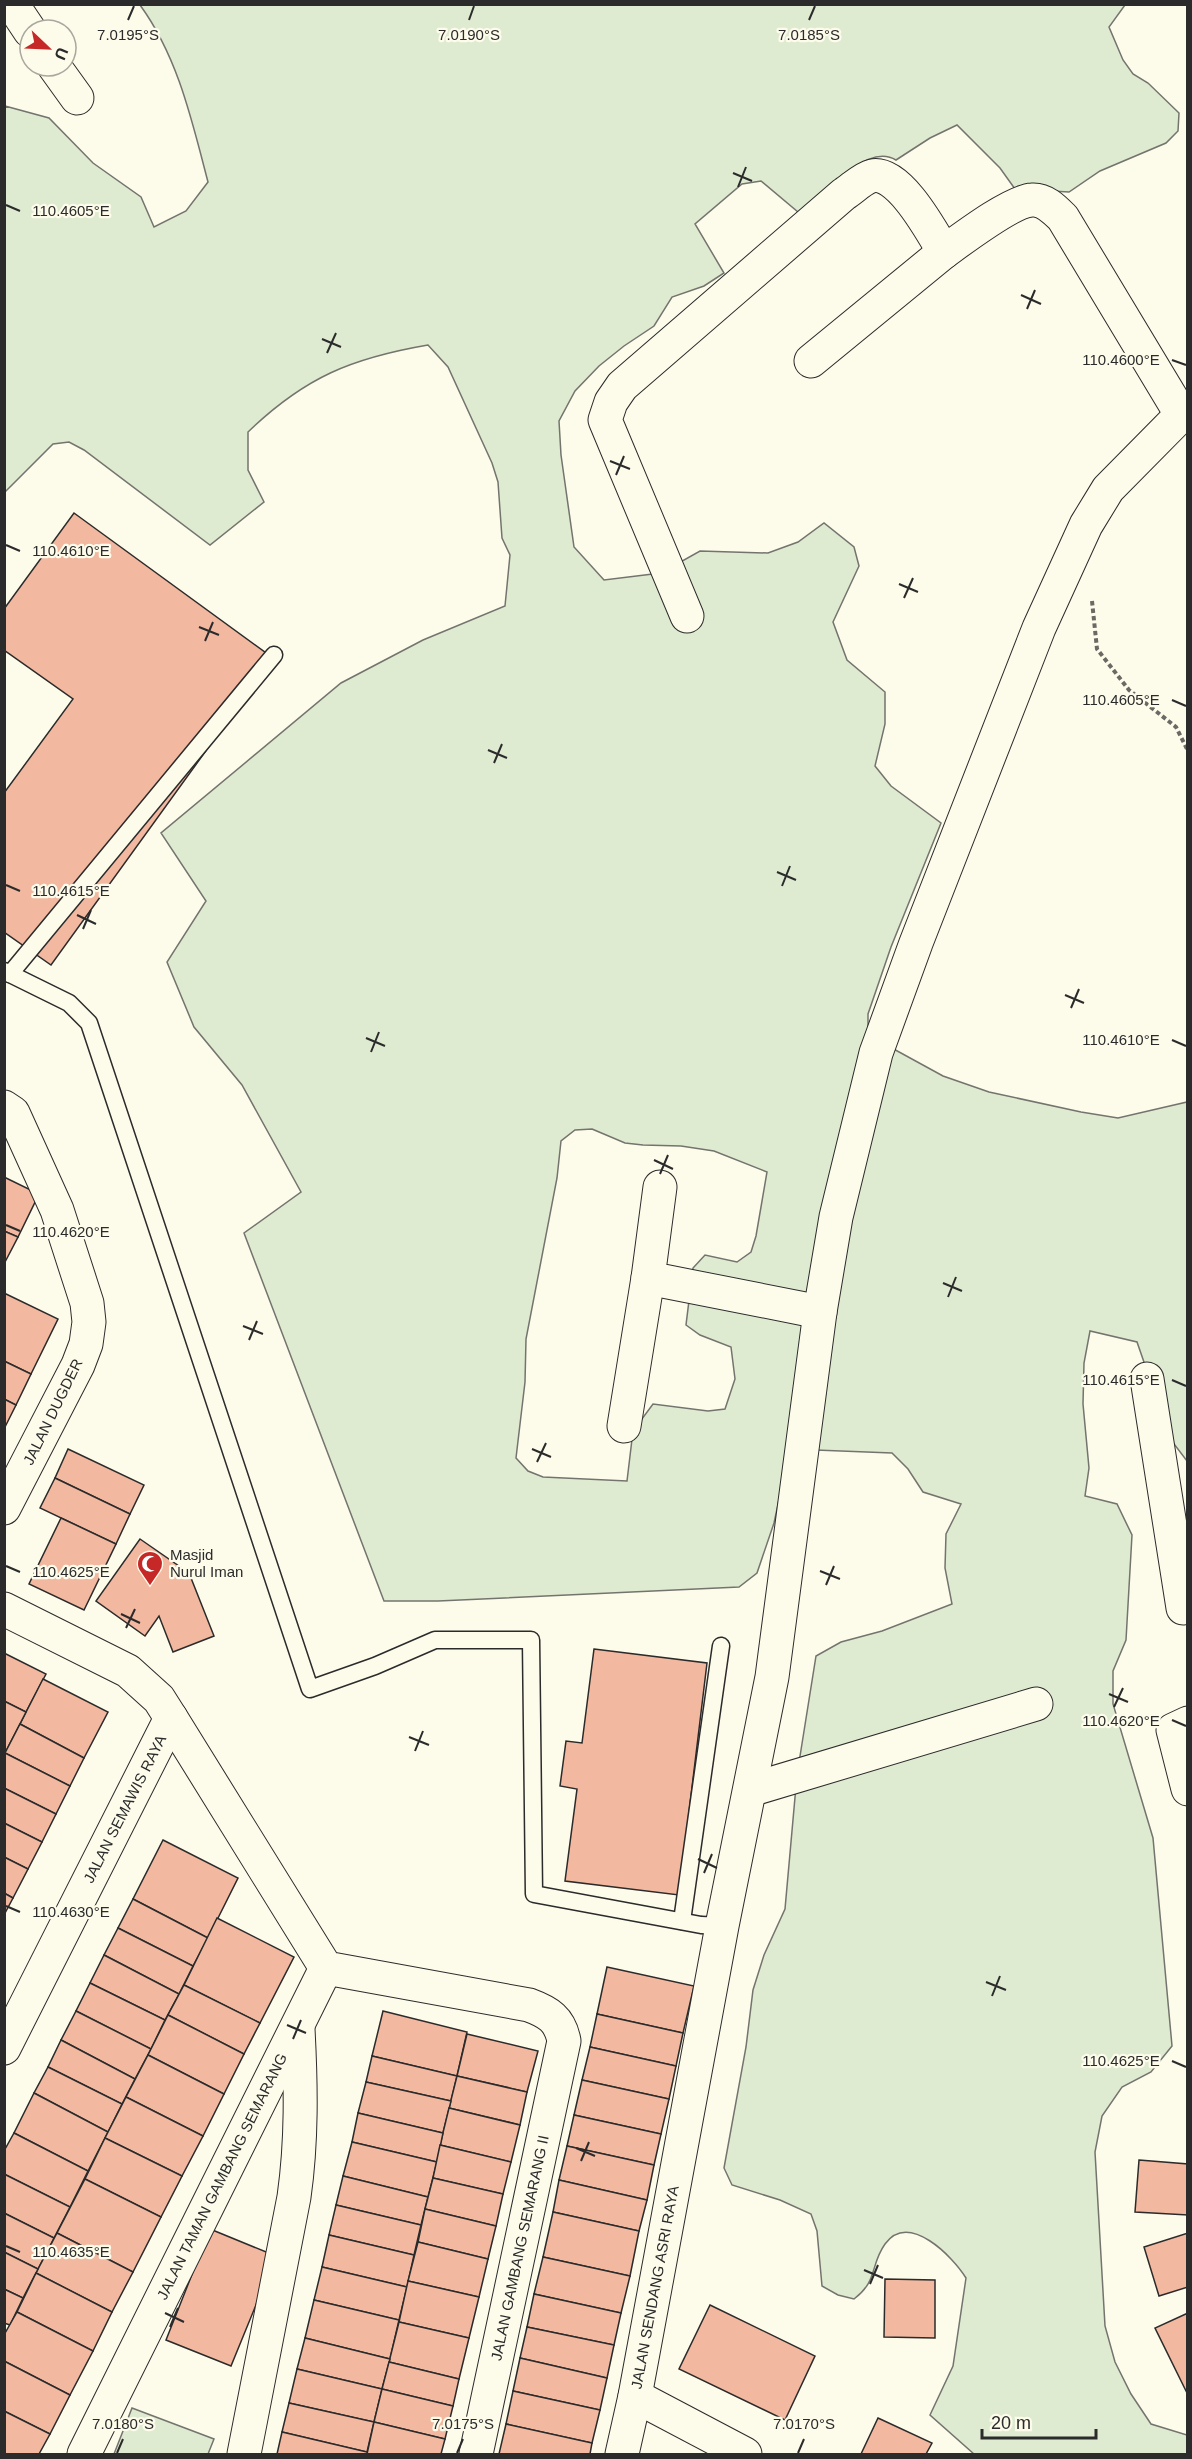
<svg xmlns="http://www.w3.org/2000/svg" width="1192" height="2459" font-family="Helvetica,sans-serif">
  <rect width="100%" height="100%" fill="#fdfbea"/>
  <!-- green -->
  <g fill="#deebd1" stroke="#74746e" stroke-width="1.5" fill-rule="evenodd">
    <path d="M140,5H1125L1109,27L1123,60L1133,74L1148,83L1179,113L1178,131L1166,143L1100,171L1069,192L1015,189L1000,168L957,125L930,138L896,160C866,141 823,197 804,217L761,181L742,184L695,224L724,273L704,286L672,297L654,326L624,346L599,366L575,391L559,421L561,455L574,547L604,580L661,573L700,551L768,553L798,542L824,523L854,547L859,566L833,622L847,660L885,692V724L875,766L891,786L941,823L891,947L868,1014V1035L943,1076L989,1092L1081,1112L1118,1118L1187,1102V1461L1171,1440L1137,1342L1090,1331L1084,1363L1083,1404L1089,1468L1085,1496L1117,1504L1132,1535L1126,1640L1113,1671V1704L1153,1838L1172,2046L1151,2072L1122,2087L1102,2116L1095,2152L1105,2326L1115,2362L1131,2394L1151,2424L1187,2435V2454H974L930,2415L953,2366L966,2278C953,2257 909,2211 885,2244C870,2265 878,2281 854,2299L838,2295L822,2286L817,2231L811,2214L780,2200L732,2185L724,2168L746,2047L753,1990L764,1955L785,1909L797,1775L816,1656L841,1642L882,1631L952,1604L945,1568L946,1534L961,1504L923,1492L908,1469L892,1453L790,1449L774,1523L757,1573L739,1587L438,1601H384L244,1233L301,1192L242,1085L194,1027L167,962L206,901L161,833L341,683L423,640L505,606L510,555L502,538L498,482L492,463L448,367L428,345C352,358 305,377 248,432V470L264,502L210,545L84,450L69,442L53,444L5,492V106L49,118L93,163L141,197L154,227L186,211L208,182C192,121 178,57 140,5ZM592,1129L625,1143L643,1145L681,1146L714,1151L767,1172L756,1236L751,1252L737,1262L705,1255L693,1268L686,1325L700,1335L731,1347L735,1379L725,1409L708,1411L653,1404L633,1431L627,1481L543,1477L528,1471L516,1458L525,1382L526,1339L557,1178L561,1141L575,1130Z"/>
    <path d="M132,2408L214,2439L208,2454H114Z"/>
  </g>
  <!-- building -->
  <g fill="#f2b8a0" stroke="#2b2b2b" stroke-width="1.5">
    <path d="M74,513L273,658L51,965L4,932V793L73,699L4,650V609Z"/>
    <path d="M4,1177L39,1194L18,1237L4,1231Z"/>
    <path d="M4,1231L18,1237L4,1264Z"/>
    <path d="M4,1293L58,1319L31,1374L4,1361Z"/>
    <path d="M4,1361L31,1374L16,1405L4,1399Z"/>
    <path d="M4,1399L16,1405L4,1429Z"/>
    <path d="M68,1449L144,1485L130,1514L55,1478Z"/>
    <path d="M55,1478L130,1514L116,1544L40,1508Z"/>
    <path d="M61,1518L116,1544L84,1610L29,1584Z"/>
    <path d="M140,1539L189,1573L214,1636L173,1652L159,1616L145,1636L96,1601Z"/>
    <path d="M594,1649L707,1663L679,1895L565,1881L577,1789L560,1786L566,1741L582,1743Z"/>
    <path d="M4,1653L46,1674L26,1712L4,1701Z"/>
    <path d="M43,1679L108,1712L84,1758L20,1724Z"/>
    <path d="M4,1701L26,1712L5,1753H4Z"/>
    <path d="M20,1724L84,1758L70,1786L5,1753Z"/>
    <path d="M5,1753L70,1786L56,1814L4,1788Z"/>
    <path d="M4,1788L56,1814L42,1842L4,1823Z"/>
    <path d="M4,1823L42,1842L28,1869L4,1857Z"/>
    <path d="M163,1840L238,1878L208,1938L133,1899Z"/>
    <path d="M4,1857L28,1869L13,1898L4,1893Z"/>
    <path d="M4,1893L13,1898L4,1915Z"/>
    <path d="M133,1899L208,1938L193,1966L118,1928Z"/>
    <path d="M217,1918L294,1957L260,2023L184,1985Z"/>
    <path d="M118,1928L193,1966L179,1994L104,1955Z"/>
    <path d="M104,1955L179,1994L165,2020L90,1983Z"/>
    <path d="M607,1967L694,1986L683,2033L597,2014Z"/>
    <path d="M90,1983L165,2020L151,2049L76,2011Z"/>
    <path d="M184,1985L260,2023L244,2054L168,2015Z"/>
    <path d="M76,2011L151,2049L135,2079L61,2040Z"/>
    <path d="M383,2011L467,2032L457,2076L372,2056Z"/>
    <path d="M597,2014L683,2033L676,2066L590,2047Z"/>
    <path d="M168,2015L244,2054L224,2094L148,2055Z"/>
    <path d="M467,2034L538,2051L527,2092L457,2076Z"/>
    <path d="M61,2040L135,2079L122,2104L48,2067Z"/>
    <path d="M590,2047L676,2066L669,2099L582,2080Z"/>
    <path d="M148,2055L224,2094L203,2136L126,2097Z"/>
    <path d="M372,2056L457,2076L451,2101L366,2082Z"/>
    <path d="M48,2067L122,2104L108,2132L34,2093Z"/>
    <path d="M457,2076L527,2092L520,2125L449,2108Z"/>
    <path d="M582,2080L669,2099L661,2134L574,2115Z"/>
    <path d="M366,2082L451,2101L443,2133L358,2113Z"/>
    <path d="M34,2093L108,2132L88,2171L14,2133Z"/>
    <path d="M126,2097L203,2136L182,2176L105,2138Z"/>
    <path d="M449,2108L520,2125L511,2162L440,2145Z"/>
    <path d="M358,2113L443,2133L437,2162L352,2142Z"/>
    <path d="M574,2115L661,2134L654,2165L567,2146Z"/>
    <path d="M14,2133L88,2171L70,2207L4,2174V2151Z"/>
    <path d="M105,2138L182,2176L161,2217L85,2179Z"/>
    <path d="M352,2142L437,2162L428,2197L343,2176Z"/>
    <path d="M440,2145L511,2162L503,2194L433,2178Z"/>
    <path d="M567,2146L654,2165L647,2200L559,2180Z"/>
    <path d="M1139,2160L1188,2164V2215L1135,2212Z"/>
    <path d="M4,2174L70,2207L54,2238L4,2213Z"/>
    <path d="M343,2176L428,2197L421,2225L336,2205Z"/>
    <path d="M433,2178L503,2194L496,2226L425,2209Z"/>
    <path d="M85,2179L161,2217L133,2272L57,2233Z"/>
    <path d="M559,2180L647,2200L639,2231L553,2212Z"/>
    <path d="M336,2205L421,2225L414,2255L329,2235Z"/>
    <path d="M425,2209L496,2226L488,2259L418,2242Z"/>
    <path d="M553,2212L639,2231L630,2276L543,2257Z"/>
    <path d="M4,2213L54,2238L38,2269L4,2252Z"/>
    <path d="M210,2229L276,2256L231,2366L166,2340Z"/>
    <path d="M57,2233L133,2272L112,2312L36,2273Z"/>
    <path d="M1188,2233V2287L1159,2296L1144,2247Z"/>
    <path d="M329,2235L414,2255L407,2287L322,2267Z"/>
    <path d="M418,2242L488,2259L479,2297L408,2281Z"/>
    <path d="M4,2252L38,2269L23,2298L4,2289Z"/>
    <path d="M543,2257L630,2276L621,2313L534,2294Z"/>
    <path d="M322,2267L407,2287L399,2320L314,2300Z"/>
    <path d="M36,2273L112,2312L93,2351L17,2312Z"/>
    <path d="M885,2279L935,2280V2338L884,2337Z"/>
    <path d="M408,2281L479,2297L469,2338L399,2322Z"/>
    <path d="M4,2289L23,2298L10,2325L4,2323Z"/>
    <path d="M534,2294L621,2313L614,2345L527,2327Z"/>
    <path d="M314,2300L399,2320L390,2359L305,2338Z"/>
    <path d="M710,2305L815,2356L785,2420L679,2369Z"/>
    <path d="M17,2312L93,2351L70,2395L4,2361V2335Z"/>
    <path d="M1188,2313V2395L1155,2328Z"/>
    <path d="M399,2322L469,2338L459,2379L389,2362Z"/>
    <path d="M527,2327L614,2345L607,2378L520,2358Z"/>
    <path d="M305,2338L390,2359L382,2389L297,2369Z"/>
    <path d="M520,2358L607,2378L600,2410L513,2391Z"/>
    <path d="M4,2361L70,2395L50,2434L4,2411Z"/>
    <path d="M389,2362L459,2379L453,2406L382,2389Z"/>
    <path d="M297,2369L382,2389L374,2422L289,2403Z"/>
    <path d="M382,2389L453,2406L445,2439L374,2422Z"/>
    <path d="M513,2391L600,2410L592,2443L506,2424Z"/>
    <path d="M289,2403L374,2422L367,2452L282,2432Z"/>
    <path d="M4,2411L50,2434L39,2454H4Z"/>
    <path d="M878,2418L932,2443L926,2454H861Z"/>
    <path d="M374,2422L445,2439L441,2454H367Z"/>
    <path d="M506,2424L592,2443L590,2454H499Z"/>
    <path d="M282,2432L367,2452V2454H277Z"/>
  </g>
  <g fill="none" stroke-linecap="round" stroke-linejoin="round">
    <defs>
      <g id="lane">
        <path d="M4,971L69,1003L89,1023L310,1689L375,1666L435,1640H531L534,1894L701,1925L722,1926"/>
        <path d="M10,974L274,655"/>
        <path d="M682,1921L721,1646"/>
      </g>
      <g id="street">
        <path d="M12,4L30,31"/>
        <path d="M54,66L77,98"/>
        <path d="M811,361L944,252"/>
        <path d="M687,616L605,420L611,402L622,386L844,194C852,189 863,178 872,176C899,170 932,232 944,252C962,239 1012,201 1032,200C1045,199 1055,210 1063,218L1181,414"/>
        <path d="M4,1107L13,1113L57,1210L87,1303L89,1322L86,1344L78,1365L4,1508"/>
        <path d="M660,1187L648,1278L820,1312"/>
        <path d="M1147,1379L1183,1608L1188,1607"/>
        <path d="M624,1426L648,1278"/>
        <path d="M4,1609L128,1671L159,1699L171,1718L4,2048"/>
        <path d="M171,1718L326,1968L529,2005C548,2012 560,2019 564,2041L476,2454"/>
        <path d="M1188,1723L1173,1730L1188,1789"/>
        <path d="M750,1790L1036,1704"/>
        <path d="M635,2396L745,2454"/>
        <path id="s1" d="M84,2454L326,1968"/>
        <path d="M244,2454L294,2197C302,2141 301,2085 298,2029"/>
        <path id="s2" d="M622,2454L635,2396L722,1926L772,1677L820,1312L836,1217L876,1053L916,943L1039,628L1086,525L1108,489L1188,408"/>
      </g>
    </defs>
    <!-- lane casing -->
    <use href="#lane" stroke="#2b2b2b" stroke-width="19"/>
    <!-- street casing -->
    <use href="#street" stroke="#2b2b2b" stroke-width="35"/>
    <!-- path -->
    <path stroke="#6a6964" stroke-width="4" stroke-dasharray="4.5 3" stroke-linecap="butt" d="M1092,601L1097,649L1129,690L1176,727L1188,751"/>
    <!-- lane -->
    <use href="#lane" stroke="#fdfbea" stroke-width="16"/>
    <!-- street -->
    <use href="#street" stroke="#fdfbea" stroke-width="33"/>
  </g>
  <!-- ticks -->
  <path fill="none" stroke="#2b2b2b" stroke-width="2" d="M128,20L134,6M469,20L474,6M809,20L815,6M733,173L752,181M738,187L746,167M6,205L20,211M1021,295L1041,304M1027,309L1035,290M322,339L341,347M327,353L336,333M1172,360L1186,365M610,461L630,469M616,475L624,456M6,545L20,551M899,584L918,592M904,598L913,578M199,627L219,635M205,641L213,622M1172,700L1186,706M488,750L507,758M494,763L502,744M777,872L796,880M6,885L20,891M782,886L790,866M77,915L96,924M83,929L91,910M1065,995L1084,1003M1071,1008L1079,989M366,1038L385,1046M1172,1040L1186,1046M371,1052L379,1032M654,1160L673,1169M660,1174L668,1155M6,1225L20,1231M943,1283L962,1291M948,1297L956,1277M243,1326L263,1334M249,1340L257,1321M1172,1380L1186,1386M532,1449L551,1457M537,1462L546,1443M6,1566L20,1572M820,1571L840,1579M826,1585L834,1566M121,1614L140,1623M126,1628L135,1609M1109,1694L1128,1702M1114,1707L1123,1688M1172,1720L1186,1726M409,1737L429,1745M415,1751L423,1731M698,1859L717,1868M704,1873L712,1854M6,1906L20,1912M986,1982L1006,1990M992,1996L1000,1976M287,2025L306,2033M293,2039L301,2020M1172,2061L1186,2067M576,2148L595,2156M581,2161L589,2142M6,2246L20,2252M864,2270L883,2278M870,2284L878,2265M165,2313L184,2322M170,2327L178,2308M117,2453L123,2439M457,2453L463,2439M798,2453L804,2439"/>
  <!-- icons -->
  <defs>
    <symbol id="mosque-pin" viewBox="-11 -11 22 30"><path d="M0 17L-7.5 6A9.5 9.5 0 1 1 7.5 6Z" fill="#c62828" stroke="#fdfbea"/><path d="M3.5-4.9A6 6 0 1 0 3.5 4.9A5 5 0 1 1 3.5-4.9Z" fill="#fff"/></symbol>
  </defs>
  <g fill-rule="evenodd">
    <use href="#mosque-pin" x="135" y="1549" width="30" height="40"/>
  </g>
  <g text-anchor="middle" stroke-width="4.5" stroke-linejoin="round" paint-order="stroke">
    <!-- street labels -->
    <g font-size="15" fill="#2b2b2b" stroke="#fdfbea">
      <text transform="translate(53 1412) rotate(-64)" y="5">JALAN DUGDER</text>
      <text transform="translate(125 1809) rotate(-63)" y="5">JALAN SEMAWIS RAYA</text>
      <text dy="5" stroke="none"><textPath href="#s1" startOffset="310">JALAN TAMAN GAMBANG SEMARANG</textPath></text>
      <text transform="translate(520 2248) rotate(-78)" y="5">JALAN GAMBANG SEMARANG II</text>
      <text dy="5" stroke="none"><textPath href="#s2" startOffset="170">JALAN SENDANG ASRI RAYA</textPath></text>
    </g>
    <!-- poi labels -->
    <g font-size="15" fill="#2b2b2b" stroke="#fdfbea" text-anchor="start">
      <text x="170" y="1560">Masjid<tspan x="170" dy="17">Nurul Iman</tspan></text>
    </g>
  </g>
  <g font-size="15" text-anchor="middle" fill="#2b2b2b" stroke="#fdfbea" stroke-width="4.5" stroke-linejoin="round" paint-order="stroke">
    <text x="128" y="40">7.0195°S</text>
    <text x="469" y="40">7.0190°S</text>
    <text x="809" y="40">7.0185°S</text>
    <text x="71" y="216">110.4605°E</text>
    <text x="1121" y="365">110.4600°E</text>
    <text x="71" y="556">110.4610°E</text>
    <text x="1121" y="705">110.4605°E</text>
    <text x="71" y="896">110.4615°E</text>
    <text x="1121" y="1045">110.4610°E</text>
    <text x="71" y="1237">110.4620°E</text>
    <text x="1121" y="1385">110.4615°E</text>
    <text x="71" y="1577">110.4625°E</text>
    <text x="1121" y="1726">110.4620°E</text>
    <text x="71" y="1917">110.4630°E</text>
    <text x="1121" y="2066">110.4625°E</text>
    <text x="71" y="2257">110.4635°E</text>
    <text x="123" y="2429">7.0180°S</text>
    <text x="463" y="2429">7.0175°S</text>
    <text x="804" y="2429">7.0170°S</text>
  </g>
  <!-- border -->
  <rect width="1192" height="2459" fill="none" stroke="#2b2b2b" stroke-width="12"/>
  <!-- north arrow -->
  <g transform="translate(48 48) rotate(113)"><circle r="28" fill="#fdfbea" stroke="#a9a89e" stroke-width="1.5"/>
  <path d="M0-4.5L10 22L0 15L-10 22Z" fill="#c62828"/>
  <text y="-9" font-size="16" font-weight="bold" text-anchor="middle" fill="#2b2b2b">U</text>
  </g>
  <!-- scale -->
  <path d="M982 2429v9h114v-9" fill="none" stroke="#2b2b2b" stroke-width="3"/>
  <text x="991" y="2429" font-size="18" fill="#2b2b2b" stroke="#fdfbea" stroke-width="4.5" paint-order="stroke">20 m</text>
</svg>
